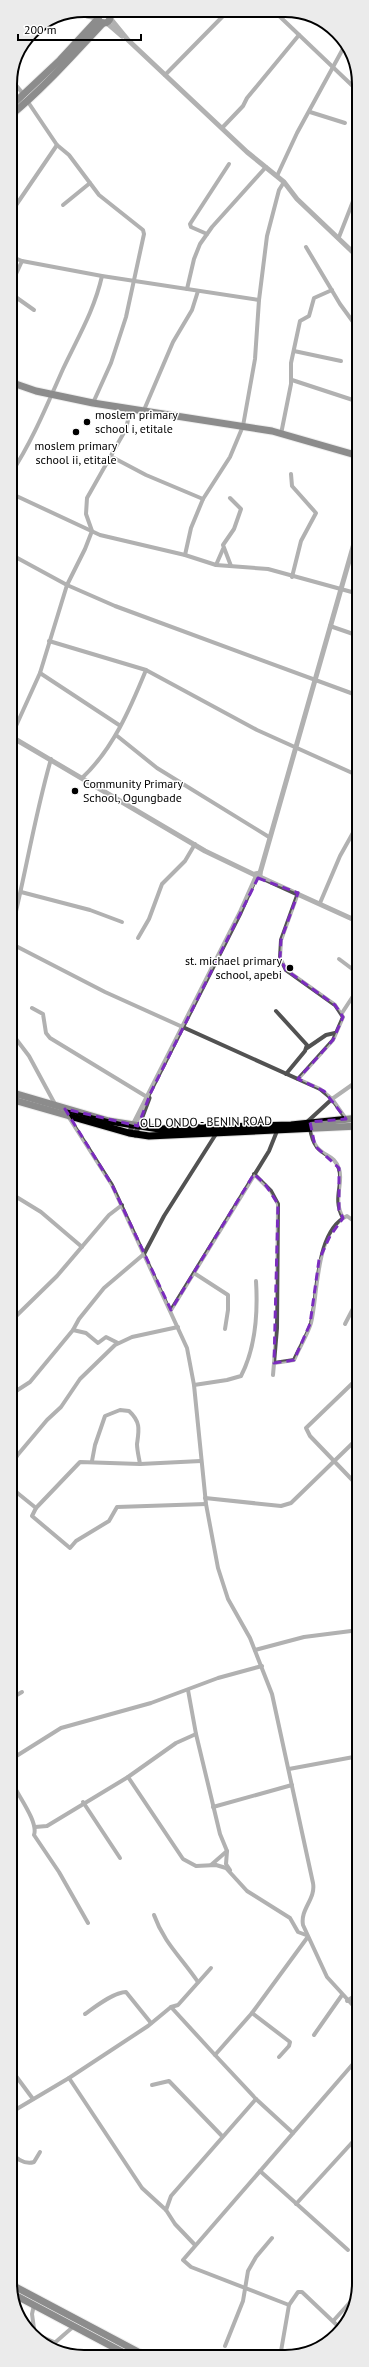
<svg xmlns="http://www.w3.org/2000/svg" width="369" height="2367" font-family="'PT Sans',sans-serif">
  <rect width="100%" height="100%" fill="#fff"/>
  <g fill="none" stroke-linecap="round" stroke-linejoin="round">
    <defs>
      <g id="primary">
        <circle cx="104" cy="17" r="6"/>
        <path d="M110,16L116,10"/>
        <path d="M10,107L60,60L98,19"/>
        <path d="M10,116C44,88 73,55 103,23"/>
        <path d="M10,382L36,391L93,403L272,431L359,456"/>
        <path d="M10,1092L109,1121L159,1129L291,1125L359,1118"/>
        <path d="M10,1099L129,1133L149,1136L359,1126"/>
      </g>
      <g id="trunk">
        <path d="M10,2284L144,2355"/>
        <path d="M13,2294L128,2355"/>
      </g>
    </defs>
    <!-- primary casing -->
    <use href="#primary" stroke="#dbdbdb" stroke-width="9"/>
    <!-- trunk casing -->
    <use href="#trunk" stroke="#dbdbdb" stroke-width="9"/>
    <!-- minor -->
    <g stroke="#525252" stroke-width="4">
      <path d="M275,12L359,92"/>
      <path d="M165,75L227,12"/>
      <path d="M11,79L24,95"/>
      <path d="M28,102L57,145L69,155L99,195L143,230L144,234L126,317L111,363L93,403"/>
      <path d="M310,112L345,123"/>
      <path d="M222,128L243,106L247,98L299,35"/>
      <path d="M277,176L297,133L345,45"/>
      <path d="M10,177L14,182"/>
      <path d="M63,205L90,183"/>
      <path d="M10,214L57,145"/>
      <path d="M207,234L191,227L190,224L229,164"/>
      <path d="M339,237L359,186"/>
      <path d="M306,247L340,304L359,330"/>
      <path d="M10,256L22,261L102,276L259,300"/>
      <path d="M10,287L22,261"/>
      <path d="M187,289L194,259L200,244L212,227L266,167"/>
      <path d="M10,293L34,310"/>
      <path d="M294,351L341,361"/>
      <path d="M292,380L359,402"/>
      <path d="M144,410L173,342L192,310L198,291"/>
      <path d="M281,434L291,384V363L300,321L309,316L314,298L332,290"/>
      <path d="M112,457L146,475L203,499"/>
      <path d="M291,474L292,486L316,513L301,541L292,577"/>
      <path d="M10,475C32,442 47,405 63,369C78,337 94,311 102,276"/>
      <path d="M10,493L100,535L185,555L216,565L268,569L359,594"/>
      <path d="M230,498L241,509L234,529L223,545L231,566"/>
      <path d="M10,554L67,585L115,606L359,696"/>
      <path d="M185,555L191,528L203,499L230,457L243,426L255,359L259,300L267,236L279,190L284,182"/>
      <path d="M216,565L223,549"/>
      <path d="M330,626L359,636"/>
      <path d="M49,641L146,670L257,730L359,776"/>
      <path d="M40,673L119,725"/>
      <path d="M116,735L157,768L269,837"/>
      <path d="M11,737L40,673L67,585L85,549L92,531L86,514L87,498L126,429L130,411"/>
      <path d="M82,778C113,749 130,709 146,670"/>
      <path d="M21,892L90,910L122,922"/>
      <path d="M298,893L281,940L280,958L286,970L335,1005L343,1017L333,1040L298,1079"/>
      <path d="M320,903L340,856L359,822"/>
      <path d="M10,936C25,878 34,818 51,759"/>
      <path d="M138,938L149,919L162,884L185,861L195,844"/>
      <path d="M10,943L105,992L320,1089L332,1099L346,1119"/>
      <path d="M339,959L359,974"/>
      <path d="M32,1008L43,1014L46,1033L50,1038L147,1097"/>
      <path d="M276,1011L307,1045L305,1051L286,1074"/>
      <path d="M342,1013L359,987"/>
      <path d="M10,1031L29,1056L56,1106"/>
      <path d="M307,1048L326,1035L335,1033"/>
      <path d="M68,1116L112,1185L187,1348L194,1385L206,1504L218,1568L228,1599L250,1638L272,1694L313,1883C316,1899 300,1909 303,1925L327,1977L359,2012"/>
      <path d="M307,1122L332,1099L359,1080"/>
      <path d="M310,1128C315,1161 333,1149 339,1169C344,1184 332,1198 343,1218"/>
      <path d="M254,1174L271,1191L278,1204L277,1328L273,1375"/>
      <path d="M10,1193L41,1212L82,1247"/>
      <path d="M194,1273L228,1295V1310L225,1329"/>
      <path d="M171,1310L269,1151L277,1131"/>
      <path d="M10,1322L57,1276L109,1215L122,1205"/>
      <path d="M345,1324L359,1297"/>
      <path d="M73,1330L86,1333L98,1343L106,1337L118,1343"/>
      <path d="M274,1363L294,1360C299,1348 307,1336 311,1323C318,1295 315,1231 347,1216L359,1225"/>
      <path d="M359,1377L306,1428L310,1436L359,1487"/>
      <path d="M194,1385L227,1380L241,1376C256,1347 258,1313 256,1281"/>
      <path d="M10,1395L30,1382L73,1330L79,1319L104,1288L144,1254L164,1216L216,1134"/>
      <path d="M10,1453L17,1456"/>
      <path d="M92,1461L95,1445L105,1416L120,1410L129,1411C141,1422 139,1430 137,1444C137,1450 139,1458 140,1464"/>
      <path d="M10,1464L47,1420L61,1407L80,1379L115,1345L132,1337L178,1327"/>
      <path d="M10,1487L36,1508L32,1516L70,1548L76,1541L109,1521L117,1507L206,1504"/>
      <path d="M205,1498L281,1506L291,1503L359,1437"/>
      <path d="M36,1508L80,1462L140,1464L201,1461"/>
      <path d="M255,1650L304,1637L359,1630"/>
      <path d="M188,1690L196,1734L220,1834L227,1851L226,1864L230,1870"/>
      <path d="M10,1699L22,1692"/>
      <path d="M10,1760L61,1728L151,1703L218,1678L262,1666"/>
      <path d="M289,1769L359,1756"/>
      <path d="M128,1777L183,1859L196,1866L216,1865L226,1868L247,1891L290,1918L298,1932L306,1935"/>
      <path d="M10,1778C15,1792 39,1821 34,1835L59,1872L88,1923"/>
      <path d="M83,1802L120,1858"/>
      <path d="M213,1807L292,1785"/>
      <path d="M35,1827L47,1826L128,1777L176,1743L196,1734"/>
      <path d="M211,1865L227,1851"/>
      <path d="M154,1915C164,1943 181,1957 198,1982"/>
      <path d="M347,2001L359,1993"/>
      <path d="M171,2007L178,2005L211,1968"/>
      <path d="M252,2013L290,2042L289,2046L279,2057"/>
      <path d="M85,2014C95,2007 114,1992 126,1992L151,2023"/>
      <path d="M314,2035L342,1995"/>
      <path d="M215,2055L256,2099L293,2133"/>
      <path d="M10,2068L33,2099"/>
      <path d="M69,2078L142,2188L166,2210L175,2224L195,2245"/>
      <path d="M152,2085L169,2081L222,2136"/>
      <path d="M10,2113L69,2078L148,2026L171,2007L215,2055L252,2013L307,1938"/>
      <path d="M10,2149C13,2158 25,2165 34,2162L40,2152"/>
      <path d="M260,2171L348,2250"/>
      <path d="M296,2204L359,2135"/>
      <path d="M166,2210L171,2196L256,2099"/>
      <path d="M34,2305L32,2314L35,2336"/>
      <path d="M334,2320L353,2299"/>
      <path d="M341,2329L302,2292H298L289,2305L191,2267L183,2260L359,2057"/>
      <path d="M35,2334L54,2342"/>
      <path d="M51,2346L74,2326"/>
      <path d="M225,2346L243,2301L248,2271L256,2257L272,2238"/>
      <path d="M280,2357L289,2305"/>
    </g>
    <!-- tertiary -->
    <g stroke="#525252" stroke-width="5">
      <path d="M86,10L99,13"/>
      <path d="M80,11L87,16L97,18"/>
      <path d="M110,18L128,40L247,152L284,182L297,199L359,258"/>
      <path d="M107,23L122,36"/>
      <path d="M10,736L205,851L255,875"/>
      <path d="M260,873L359,526"/>
      <path d="M260,877L359,922"/>
      <path d="M129,1133L240,913L256,877L255,874L260,873V877H256"/>
      <path d="M135,1135L149,1098"/>
    </g>
    <!-- primary -->
    <use href="#primary" stroke="#000" stroke-width="7"/>
    <!-- trunk -->
    <use href="#trunk" stroke="#000" stroke-width="7"/>
  </g>
  <!-- marked area -->
  <path d="M0 0H369V2367H0ZM258,878L298,893L281,940L280,958L286,970L335,1005L343,1017L333,1040L298,1079L324,1091L346,1119L310,1122L315,1146L339,1168V1210L343,1218L330,1236L319,1260L310,1324L294,1360L274,1363L278,1204L265,1184L254,1174L171,1310L112,1185L65,1109L138,1126L151,1092Z" fill="#fff" fill-opacity=".55" fill-rule="evenodd"/>
  <path fill="none" stroke="#7b2cbf" stroke-width="3" stroke-dasharray="8 5" stroke-linejoin="round" d="M258,878L298,893L281,940L280,958L286,970L335,1005L343,1017L333,1040L298,1079L324,1091L346,1119L310,1122L315,1146L339,1168V1210L343,1218L330,1236L319,1260L310,1324L294,1360L274,1363L278,1204L265,1184L254,1174L171,1310L112,1185L65,1109L138,1126L151,1092Z"/>
  <!-- markers -->
  <g fill="#000" stroke="#fff" stroke-width="1.5">
    <circle cx="87" cy="422" r="4"/>
    <circle cx="76" cy="432" r="4"/>
    <circle cx="75" cy="791" r="4"/>
    <circle cx="290" cy="968" r="4"/>
  </g>
  <g text-anchor="middle" stroke-width="3" stroke-linejoin="round" paint-order="stroke">
    <!-- poi labels -->
    <g font-size="12" fill="#000" stroke="#fff" text-anchor="start">
      <text x="95" y="419">moslem primary<tspan x="95" dy="14">school i, etitale</tspan></text>
      <text x="76" y="450" text-anchor="middle">moslem primary<tspan x="76" dy="14">school ii, etitale</tspan></text>
      <text x="83" y="788">Community Primary<tspan x="83" dy="14">School, Ogungbade</tspan></text>
      <text x="282" y="965" text-anchor="end">st. michael primary<tspan x="282" dy="14">school, apebi</tspan></text>
    </g>
    <!-- street labels -->
    <g font-size="12" fill="#000" stroke="#fff">
      <text transform="translate(206 1122) rotate(-1)" y="4">OLD ONDO - BENIN ROAD</text>
    </g>
  </g>
  <!-- crop -->
  <path d="M0 0H369V2367H0ZM84 17H285A67 67 0 0 1 352 84V2283A67 67 0 0 1 285 2350H84A67 67 0 0 1 17 2283V84A67 67 0 0 1 84 17Z" fill="#ebebeb" fill-rule="evenodd"/>
  <path fill="none" stroke="#000" stroke-width="2" d="M84 17H285A67 67 0 0 1 352 84V2283A67 67 0 0 1 285 2350H84A67 67 0 0 1 17 2283V84A67 67 0 0 1 84 17Z"/>
  <!-- scale -->
  <path d="M18 34v6h123v-6" fill="none" stroke="#000000" stroke-width="2"/>
  <text x="24" y="34" font-size="12" fill="#000000" stroke="#ffffff" stroke-width="3" paint-order="stroke">200 m</text>
</svg>
